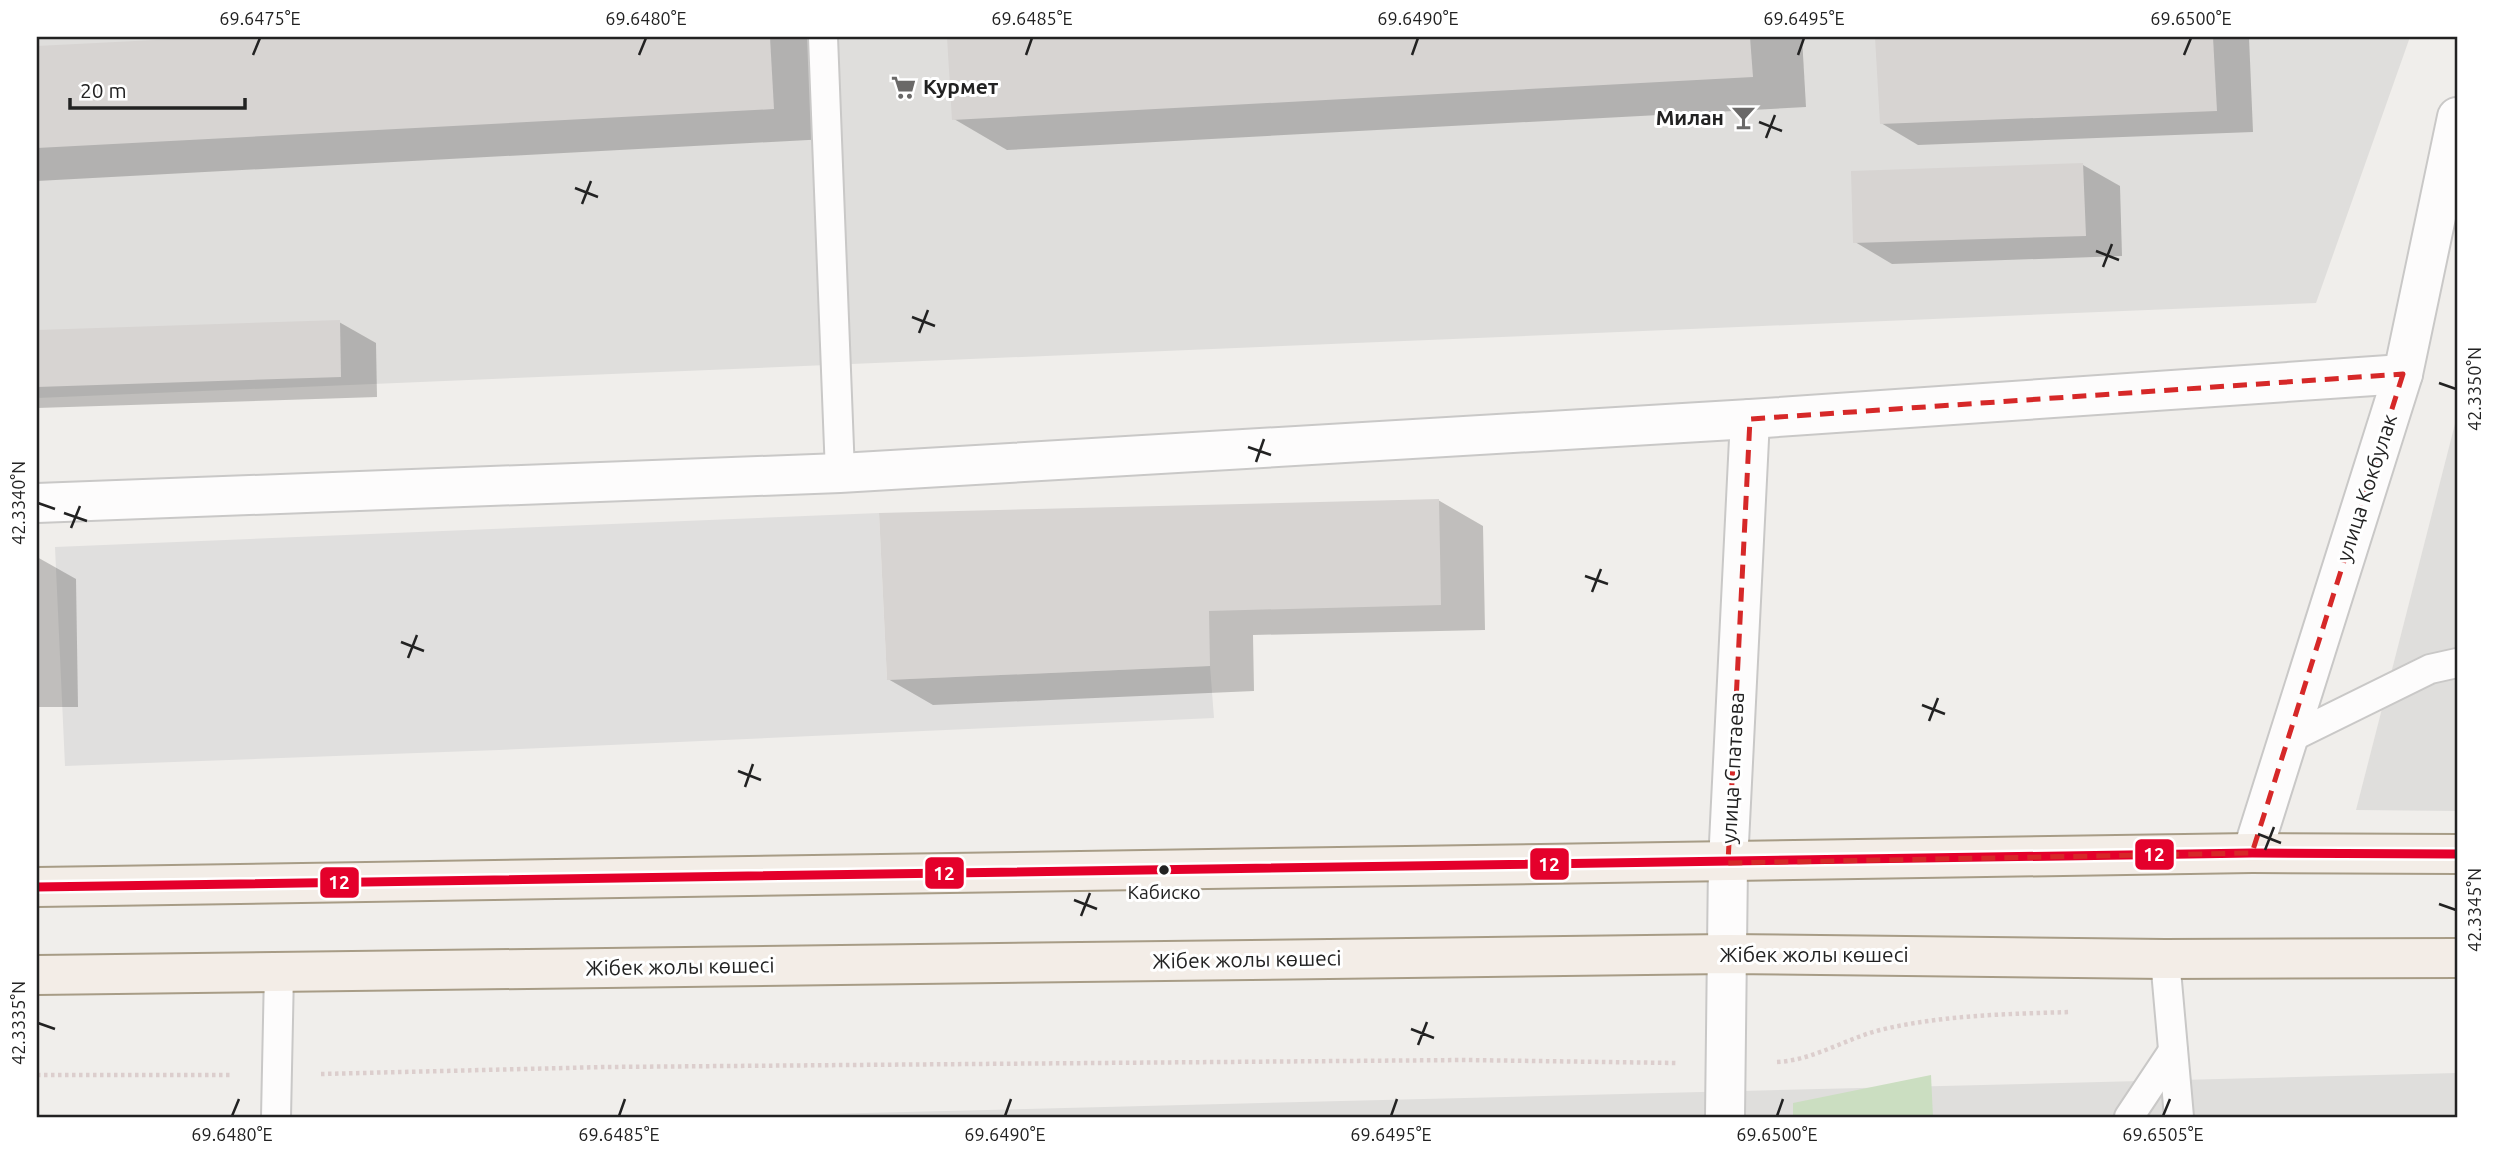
<svg xmlns="http://www.w3.org/2000/svg" width="2494" height="1154" font-family="Ubuntu,sans-serif">
  <rect width="100%" height="100%" fill="#f0eeeb"/>
  <!-- residential -->
  <g fill="#dfdedc">
    <path d="M37,37H2410L2316,303L37,398Z"/>
    <path d="M2457,416V811L2356,810Z"/>
    <path d="M2457,1073V1117H707Z"/>
  </g>
  <!-- forest -->
  <path fill="#cbdec1" d="M1931,1075L1933,1117H1793V1103Z"/>
  <!-- parking -->
  <path fill="#e0dfde" d="M879,513L887,680L1210,666L1214,718L499,750L65,766L55,547Z"/>
  <!-- shadow -->
  <g fill="#0003">
    <path d="M248,37H814L827,139L37,181V48Z"/>
    <path d="M949,37H1802L1806,107L1007,150L954,119Z"/>
    <path d="M1877,37H2249L2253,132L1918,145L1881,123Z"/>
    <path d="M2083,165L2120,186L2122,256L1892,264L1855,242Z"/>
    <path d="M339,322L376,343L377,397L37,408V332Z"/>
    <path d="M1438,500L1483,526L1485,630L1253,635L1254,691L933,705L888,679Z"/>
    <path d="M37,557L76,579L78,707H37Z"/>
  </g>
  <!-- building -->
  <g fill="#d7d4d2">
    <path d="M214,37H770L774,109L37,148V46Z"/>
    <path d="M947,37H1750L1753,77L952,120Z"/>
    <path d="M1875,37H2213L2217,111L1880,124Z"/>
    <path d="M2083,163L2086,236L1853,243L1851,171Z"/>
    <path d="M340,320L341,377L37,387V330Z"/>
    <path d="M1439,499L1441,605L1209,611L1210,666L887,680L879,513Z"/>
  </g>
  <g fill="none" stroke-linecap="round" stroke-linejoin="round">
    <defs>
      <g id="service">
        <path d="M823,37L840,473"/>
        <path d="M2288,739L2430,669L2457,663"/>
        <path d="M2165,959L2179,1117"/>
        <path d="M276,1117L279,972"/>
        <path d="M2129,1117L2173,1051"/>
      </g>
      <g id="minor">
        <path d="M37,503L840,473L1750,419L2403,374"/>
        <path d="M2252,853L2403,374L2457,117"/>
        <path d="M1725,1117L1728,863L1750,419"/>
      </g>
      <g id="primary">
        <path d="M37,887L2252,853L2457,854"/>
        <path d="M37,975L1727,954L2165,959L2457,958"/>
      </g>
    </defs>
    <!-- service casing -->
    <use href="#service" stroke="#c9c8c7" stroke-width="32"/>
    <!-- minor casing -->
    <use href="#minor" stroke="#c9c8c7" stroke-width="42"/>
    <!-- primary casing -->
    <use href="#primary" stroke="#a79c86" stroke-width="42"/>
    <!-- path -->
    <g stroke="#dccecd" stroke-width="4.5" stroke-dasharray="3.5 3.5" stroke-linecap="butt">
      <path d="M1777,1062C1814,1060 1845,1039 1880,1030C1942,1015 2007,1014 2070,1012"/>
      <path d="M321,1074L605,1067L1465,1060L1677,1063"/>
      <path d="M37,1075H232"/>
    </g>
    <!-- service -->
    <use href="#service" stroke="#fdfcfc" stroke-width="28"/>
    <!-- minor -->
    <use href="#minor" stroke="#fdfcfc" stroke-width="38"/>
    <!-- primary -->
    <use href="#primary" stroke="#f3ede7" stroke-width="38"/>
    <defs>
      <path id="bus-1" d="M37,887L2252,853L2457,854"/>
    </defs>
    <!-- bus-1 casing -->
    <use href="#bus-1" stroke="#fff" stroke-width="14"/>
    <!-- bus-1 -->
    <use href="#bus-1" stroke="#e4002b" stroke-width="9"/>
  </g>
  <!-- marked area -->
  <path fill="none" stroke="#d62828" stroke-width="5" stroke-dasharray="14 9" stroke-linejoin="round" d="M2403,374L2252,853L1728,863L1750,419Z"/>
  <!-- ticks -->
  <path fill="none" stroke="#222" stroke-width="2.5" d="M253,55L260,38M639,55L646,38M1026,55L1032,38M1412,55L1418,38M1798,55L1804,38M2184,55L2191,38M1759,122L1782,131M1766,138L1775,115M575,188L598,197M582,204L591,181M2096,251L2119,260M2103,267L2112,244M912,317L935,326M919,333L928,310M2439,383L2456,389M1248,447L1271,455M1256,462L1264,439M38,503L55,509M64,513L87,521M71,528L80,506M1585,576L1608,584M1592,592L1601,569M401,642L424,651M408,658L417,635M1922,705L1945,714M1929,721L1938,698M738,771L761,780M745,787L753,764M2258,834L2281,843M2265,850L2274,827M1074,900L1097,909M2439,904L2456,910M1081,916L1090,893M38,1023L55,1029M1411,1029L1434,1038M1418,1045L1427,1022M232,1116L239,1099M619,1116L625,1099M1005,1116L1011,1099M1391,1116L1397,1099M1777,1116L1783,1099M2163,1116L2170,1099"/>
  <!-- icons -->
  <defs>
    <symbol id="supermarket-bare" viewBox="-9 -9 18 18"><path d="M-6-5.5h2.5l.6 2H6L4.5 2H-2.5L-4.4-4H-6ZM-1.5 3.2a1.3 1.3 0 1 0 .1 0ZM3 3.2a1.3 1.3 0 1 0 .1 0Z" fill="#6a6968" stroke="#fff" stroke-width="2.5" paint-order="stroke"/></symbol>
    <symbol id="bar-bare" viewBox="-9 -9 18 18"><path d="M-6-5H6L.8 .8V4.5H3.5V6h-7V4.5H-.8V.8Z" fill="#6a6968" stroke="#fff" stroke-width="2.5" paint-order="stroke"/></symbol>
  </defs>
  <g fill-rule="evenodd">
    <use href="#supermarket-bare" x="886" y="70" width="35" height="35"/>
    <use href="#bar-bare" x="1726" y="100" width="35" height="35"/>
  </g>
  <!-- markers -->
  <circle fill="#222" stroke="#fff" stroke-width="2.5" cx="1164" cy="870" r="6"/>
  <g text-anchor="middle" stroke-width="6" stroke-linejoin="round" paint-order="stroke">
    <!-- bus labels -->
    <g font-size="19" fill="#222" stroke="#fff">
      <text x="1164" y="899">Кабиско</text>
    </g>
    <!-- poi labels -->
    <g font-size="21" font-weight="bold" fill="#222" stroke="#fff" text-anchor="start">
      <text x="923" y="94">Курмет</text>
      <text x="1724" y="125" text-anchor="end">Милан</text>
    </g>
    <!-- street labels -->
    <g font-size="21" fill="#222" stroke="#fff">
      <text transform="translate(2367 488) rotate(-72)" y="7">улица Кокбулак</text>
      <text transform="translate(1733 768) rotate(-87)" y="7">улица Спатаева</text>
      <text x="1814" y="962">Жібек жолы көшесі</text>
      <text transform="translate(1247 960) rotate(-1)" y="7">Жібек жолы көшесі</text>
      <text transform="translate(680 967) rotate(-1)" y="7">Жібек жолы көшесі</text>
    </g>
  </g>
  <g stroke="#fff" stroke-width="2.5">
    <rect x="2134" y="838" width="41" height="33" rx="7" fill="#e4002b"/>
    <rect x="1529" y="847" width="41" height="34" rx="7" fill="#e4002b"/>
    <rect x="924" y="856" width="41" height="34" rx="7" fill="#e4002b"/>
    <rect x="319" y="866" width="41" height="33" rx="7" fill="#e4002b"/>
  </g>
  <g font-size="19" text-anchor="middle" font-weight="bold" fill="#fff">
    <text x="2154" y="861">12</text>
    <text x="1549" y="871">12</text>
    <text x="944" y="880">12</text>
    <text x="339" y="889">12</text>
  </g>
  <!-- border -->
  <rect width="2494" height="1154" fill="none" stroke="#ffffff" stroke-width="77"/>
  <!-- scale -->
  <path d="M70 98v10h175v-10" fill="none" stroke="#222222" stroke-width="3.5"/>
  <text x="80" y="98" font-size="21" fill="#222222" stroke="#ffffff" stroke-width="5" paint-order="stroke">20 m</text>
  <rect x="38" y="38" width="2418" height="1078" fill="none" stroke="#222" stroke-width="2.5"/>
  <g font-size="18" text-anchor="middle" fill="#222">
    <text x="260" y="25">69.6475°E</text>
    <text x="646" y="25">69.6480°E</text>
    <text x="1032" y="25">69.6485°E</text>
    <text x="1418" y="25">69.6490°E</text>
    <text x="1804" y="25">69.6495°E</text>
    <text x="2191" y="25">69.6500°E</text>
    <text transform="translate(2475 389) rotate(-90)" y="6">42.3350°N</text>
    <text transform="translate(19 503) rotate(-90)" y="6">42.3340°N</text>
    <text transform="translate(2475 910) rotate(-90)" y="6">42.3345°N</text>
    <text transform="translate(19 1023) rotate(-90)" y="6">42.3335°N</text>
    <text x="232" y="1141">69.6480°E</text>
    <text x="619" y="1141">69.6485°E</text>
    <text x="1005" y="1141">69.6490°E</text>
    <text x="1391" y="1141">69.6495°E</text>
    <text x="1777" y="1141">69.6500°E</text>
    <text x="2163" y="1141">69.6505°E</text>
  </g>
</svg>
